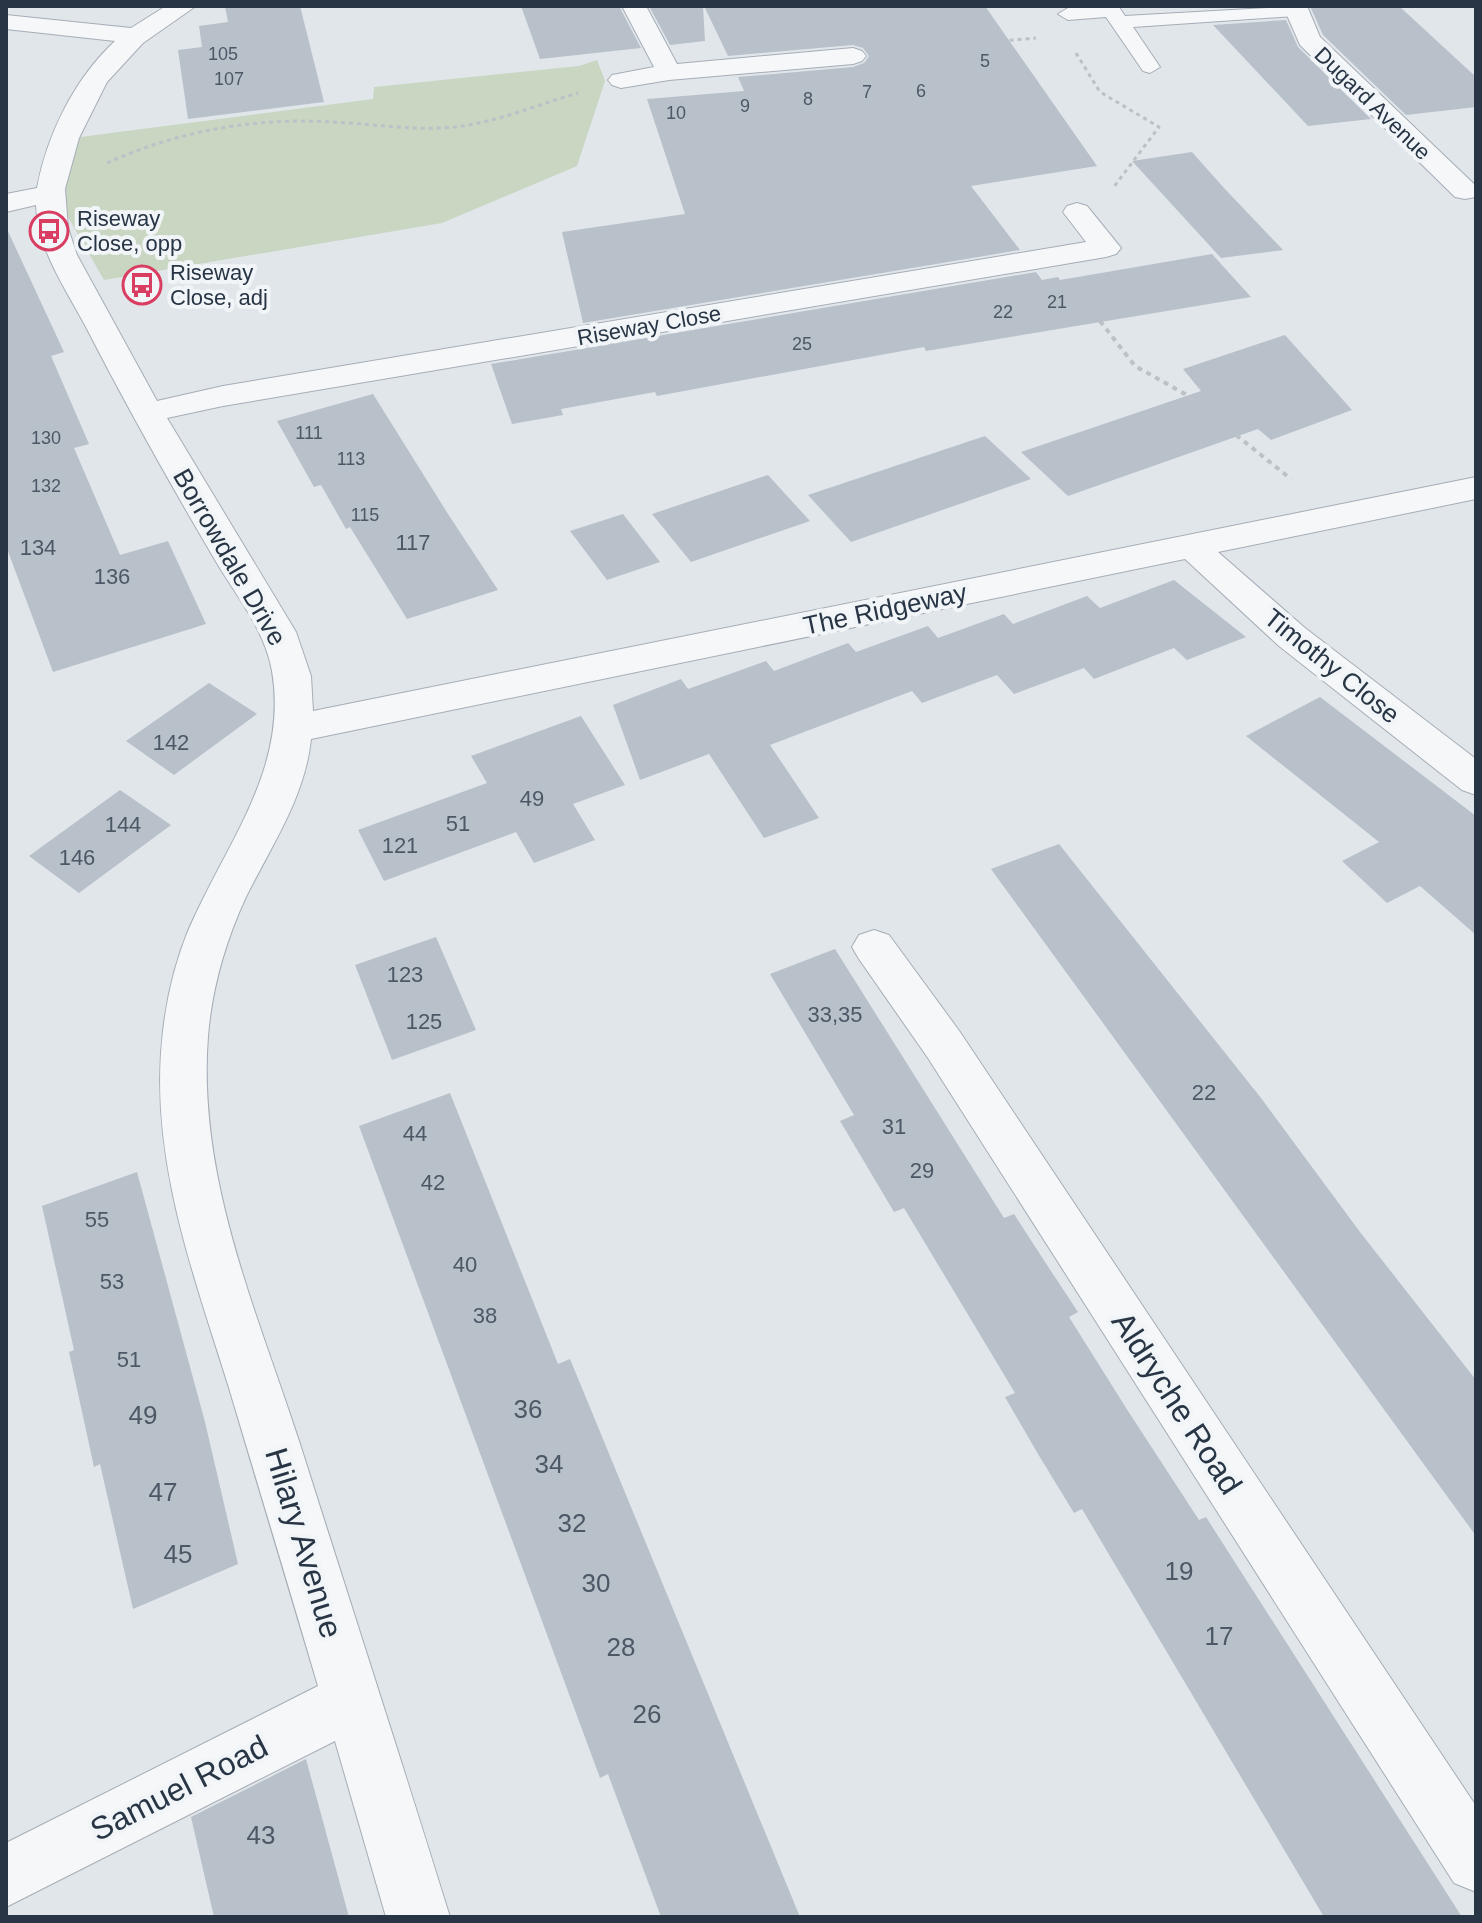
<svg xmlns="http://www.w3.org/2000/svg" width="1482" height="1923" font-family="Helvetica,sans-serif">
  <rect width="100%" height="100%" fill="#e1e6eb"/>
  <!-- green -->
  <path fill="#c8d6c2" d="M597,60L605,81L577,166L442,223L104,280L59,201L65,139L373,99L374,87L579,66Z"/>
  <!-- building -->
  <g fill="#b8c0ca">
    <path d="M225,6H300L324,102L188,119L178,50L202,47L199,26L228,22Z"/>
    <path d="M521,6H619L641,48L540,59Z"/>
    <path d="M649,6H703L705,41L670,45Z"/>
    <path d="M704,6H985L1097,166L971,186L1020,250L583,323L562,232L685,214L647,99L744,91L738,77L853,67L864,63L869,56L863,48L853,45L728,56Z"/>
    <path d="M1310,6H1399L1476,77V107L1406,115L1323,35Z"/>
    <path d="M1286,20L1298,47L1371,119L1308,126L1213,25Z"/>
    <path d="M1192,152L1224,188L1283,250L1221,258L1132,161Z"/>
    <path d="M6,227L64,352L51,356L89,444L74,448L120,555L168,541L206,624L53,672L6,546Z"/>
    <path d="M1212,254L1251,297L926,351L924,347L657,396L655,392L561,409L563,415L512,424L491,364L1036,272L1042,280L1058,277L1060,280Z"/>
    <path d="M1285,335L1352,410L1271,440L1258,429L1068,496L1021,452L1201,391L1183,369Z"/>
    <path d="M373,394L448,514L498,590L407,619L350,527L346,529L321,485L314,487L277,421Z"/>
    <path d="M985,436L1031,479L851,542L808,495Z"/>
    <path d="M768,475L810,521L691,562L652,514Z"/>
    <path d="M623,514L660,562L607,580L570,531Z"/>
    <path d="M1174,580L1246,637L1187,660L1174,648L1094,679L1084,668L1014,694L997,675L922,703L912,691L770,745L819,818L764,838L709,754L640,780L613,705L681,679L688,689L766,661L774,671L848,643L856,652L928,626L938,638L1004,614L1013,624L1087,596L1100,608Z"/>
    <path d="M209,683L257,714L174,775L126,741Z"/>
    <path d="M1320,697L1476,816V935L1420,886L1387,903L1342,861L1379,842L1246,736Z"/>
    <path d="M581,716L625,785L573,804L595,840L534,863L516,832L384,881L358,830L487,783L471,756Z"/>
    <path d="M120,790L171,825L79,893L29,856Z"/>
    <path d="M1059,844L1261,1098L1360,1232L1476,1380V1536L991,869Z"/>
    <path d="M436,937L476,1030L392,1060L355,965Z"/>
    <path d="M835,949L1004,1218L1014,1214L1045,1262L1078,1312L1069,1317L1128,1411L1199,1520L1206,1517L1462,1917H1324L1082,1509L1074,1513L1038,1454L1005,1397L1015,1393L904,1208L894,1212L840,1121L854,1115L770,974Z"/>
    <path d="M450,1093L558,1364L570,1359L800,1917H661L608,1774L600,1778L359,1126Z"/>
    <path d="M137,1172L205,1422L238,1564L133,1609L100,1464L94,1467L69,1352L74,1350L42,1206Z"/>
    <path d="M306,1759L349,1917H214L191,1817Z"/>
  </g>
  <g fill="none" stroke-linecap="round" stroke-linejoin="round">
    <defs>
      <path id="lane" d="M1097,6L1119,7L1125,16L1302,6L1305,10L1295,16L1133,27L1160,67L1150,73L1143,71L1106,17L1068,20L1058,14L1068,8Z"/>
      <g id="street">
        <path d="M166,6H196L143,43L107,82L79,138L65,189L68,228L77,255L157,401L223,386L1086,242L1063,212L1067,206L1077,203L1087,206L1121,248L1116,254L1106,257L223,406L167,418L296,632L311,676L313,711L1476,477V499L1218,552L1305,628L1476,759V795L1462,790L1279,646L1185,559L311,739C305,798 270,848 245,899C225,943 212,988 208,1036C197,1178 257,1312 300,1444C350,1602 401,1759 450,1917H386L335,1741L6,1907V1843L318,1686C289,1587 259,1488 229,1388C193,1272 148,1155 163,1031C167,997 175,963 188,931C224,846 289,770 272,671C265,631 238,598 218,565C172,487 128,409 87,329C66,289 38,251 36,205L6,212V194L37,188C47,134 75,78 115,41L6,29V15L131,28Z"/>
        <path d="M622,6H646L677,64L853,48L862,51L866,56L862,61L853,64L669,80L621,88L612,85L608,80L612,75L654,67Z"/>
        <path d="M1283,6H1307L1320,37L1475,185V197L1465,199L1455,197L1300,45Z"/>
        <path d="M874,930L889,935L960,1032L1476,1806V1892L1454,1883L928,1058L859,959L852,947L859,935Z"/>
      </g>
    </defs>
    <!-- lane casing -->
    <use href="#lane" stroke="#a6adb6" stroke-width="2"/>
    <!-- street casing -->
    <use href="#street" stroke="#a6adb6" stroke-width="2"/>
    <!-- path-far1 -->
    <g stroke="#bcc1c7" stroke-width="3" stroke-dasharray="4 4" stroke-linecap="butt">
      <path d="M898,50L1036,38"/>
      <path d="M1076,53L1100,92L1159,127L1113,188"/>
      <path d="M107,163C178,131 255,117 333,122C373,124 414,131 455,127C497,122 537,105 578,93"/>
      <path d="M1080,296L1101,323"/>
    </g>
    <!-- path -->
    <path stroke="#bcc1c7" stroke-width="4" stroke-dasharray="5 5" stroke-linecap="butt" d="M1100,321L1135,366L1185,394L1291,479"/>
    <!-- lane -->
    <use href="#lane" fill="#f5f7f9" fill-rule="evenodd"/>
    <!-- street -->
    <use href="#street" fill="#f5f7f9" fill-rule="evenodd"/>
  </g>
  <!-- icons -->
  <defs>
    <symbol id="bus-ring" viewBox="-11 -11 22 22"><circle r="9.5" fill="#f1f5f8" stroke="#d93d61" stroke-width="1.5"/><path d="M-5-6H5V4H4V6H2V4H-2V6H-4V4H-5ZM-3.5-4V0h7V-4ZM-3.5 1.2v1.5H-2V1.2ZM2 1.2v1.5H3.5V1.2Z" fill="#d93d61"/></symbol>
  </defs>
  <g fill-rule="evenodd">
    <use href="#bus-ring" x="27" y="209" width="44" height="44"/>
    <use href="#bus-ring" x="120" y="263" width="44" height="44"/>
  </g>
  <g text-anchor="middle" stroke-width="8" stroke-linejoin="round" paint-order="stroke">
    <!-- far-number labels -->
    <g font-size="18" fill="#4c5866">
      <text x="223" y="60">105</text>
      <text x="985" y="67">5</text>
      <text x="229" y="85">107</text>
      <text x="921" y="97">6</text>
      <text x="867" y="98">7</text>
      <text x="808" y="105">8</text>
      <text x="745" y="112">9</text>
      <text x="676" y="119">10</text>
      <text x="1057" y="308">21</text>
      <text x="1003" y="318">22</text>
      <text x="802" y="350">25</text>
      <text x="309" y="439">111</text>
      <text x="46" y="444">130</text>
      <text x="351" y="465">113</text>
      <text x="46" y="492">132</text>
      <text x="365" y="521">115</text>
    </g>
    <!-- far-street labels -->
    <g font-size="22" fill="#283545" stroke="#f1f5f8">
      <text transform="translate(1373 103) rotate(44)" y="8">Dugard Avenue</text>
      <text transform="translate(649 325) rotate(-10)" y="8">Riseway Close</text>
    </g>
    <!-- far-poi labels -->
    <g font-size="22" fill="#283545" stroke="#f1f5f8" text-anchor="start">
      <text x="77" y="226">Riseway<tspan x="77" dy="25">Close, opp</tspan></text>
      <text x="170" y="280">Riseway<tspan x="170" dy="25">Close, adj</tspan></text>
    </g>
    <!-- number labels -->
    <g font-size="22" fill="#4c5866">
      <text x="413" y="550">117</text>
      <text x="38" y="555">134</text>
      <text x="112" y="584">136</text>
      <text x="171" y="750">142</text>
      <text x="532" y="806">49</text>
      <text x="458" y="831">51</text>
      <text x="123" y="832">144</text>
      <text x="400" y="853">121</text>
      <text x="77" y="865">146</text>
      <text x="405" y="982">123</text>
      <text x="835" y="1022">33,35</text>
      <text x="424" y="1029">125</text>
      <text x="1204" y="1100">22</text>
      <text x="894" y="1134">31</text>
      <text x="415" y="1141">44</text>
      <text x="922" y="1178">29</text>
      <text x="433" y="1190">42</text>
      <text x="97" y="1227">55</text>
      <text x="465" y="1272">40</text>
      <text x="112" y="1289">53</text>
      <text x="485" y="1323">38</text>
      <text x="129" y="1367">51</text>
    </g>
    <!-- street labels -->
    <g font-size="26" fill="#283545" stroke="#f1f5f8">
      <text transform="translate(230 557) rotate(60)" y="9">Borrowdale Drive</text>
      <text transform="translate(885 609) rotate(-12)" y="9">The Ridgeway</text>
      <text transform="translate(1332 666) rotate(39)" y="9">Timothy Close</text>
    </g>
    <!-- near-number labels -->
    <g font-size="26" fill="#4c5866">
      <text x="528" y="1418">36</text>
      <text x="143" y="1424">49</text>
      <text x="549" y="1473">34</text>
      <text x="163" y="1501">47</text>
      <text x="572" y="1532">32</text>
      <text x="178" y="1563">45</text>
      <text x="1179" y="1580">19</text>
      <text x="596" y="1592">30</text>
      <text x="1219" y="1645">17</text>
      <text x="621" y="1656">28</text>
      <text x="647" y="1723">26</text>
      <text x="261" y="1844">43</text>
    </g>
    <!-- near-street labels -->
    <g font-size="32" fill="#283545" stroke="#f1f5f8">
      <text transform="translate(1177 1403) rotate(57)" y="11">Aldryche Road</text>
      <text transform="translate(304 1543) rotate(73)" y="11">Hilary Avenue</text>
      <text transform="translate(179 1788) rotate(-27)" y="11">Samuel Road</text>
    </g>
  </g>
  <!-- border -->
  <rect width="1482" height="1923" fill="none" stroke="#283545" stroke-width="16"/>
</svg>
